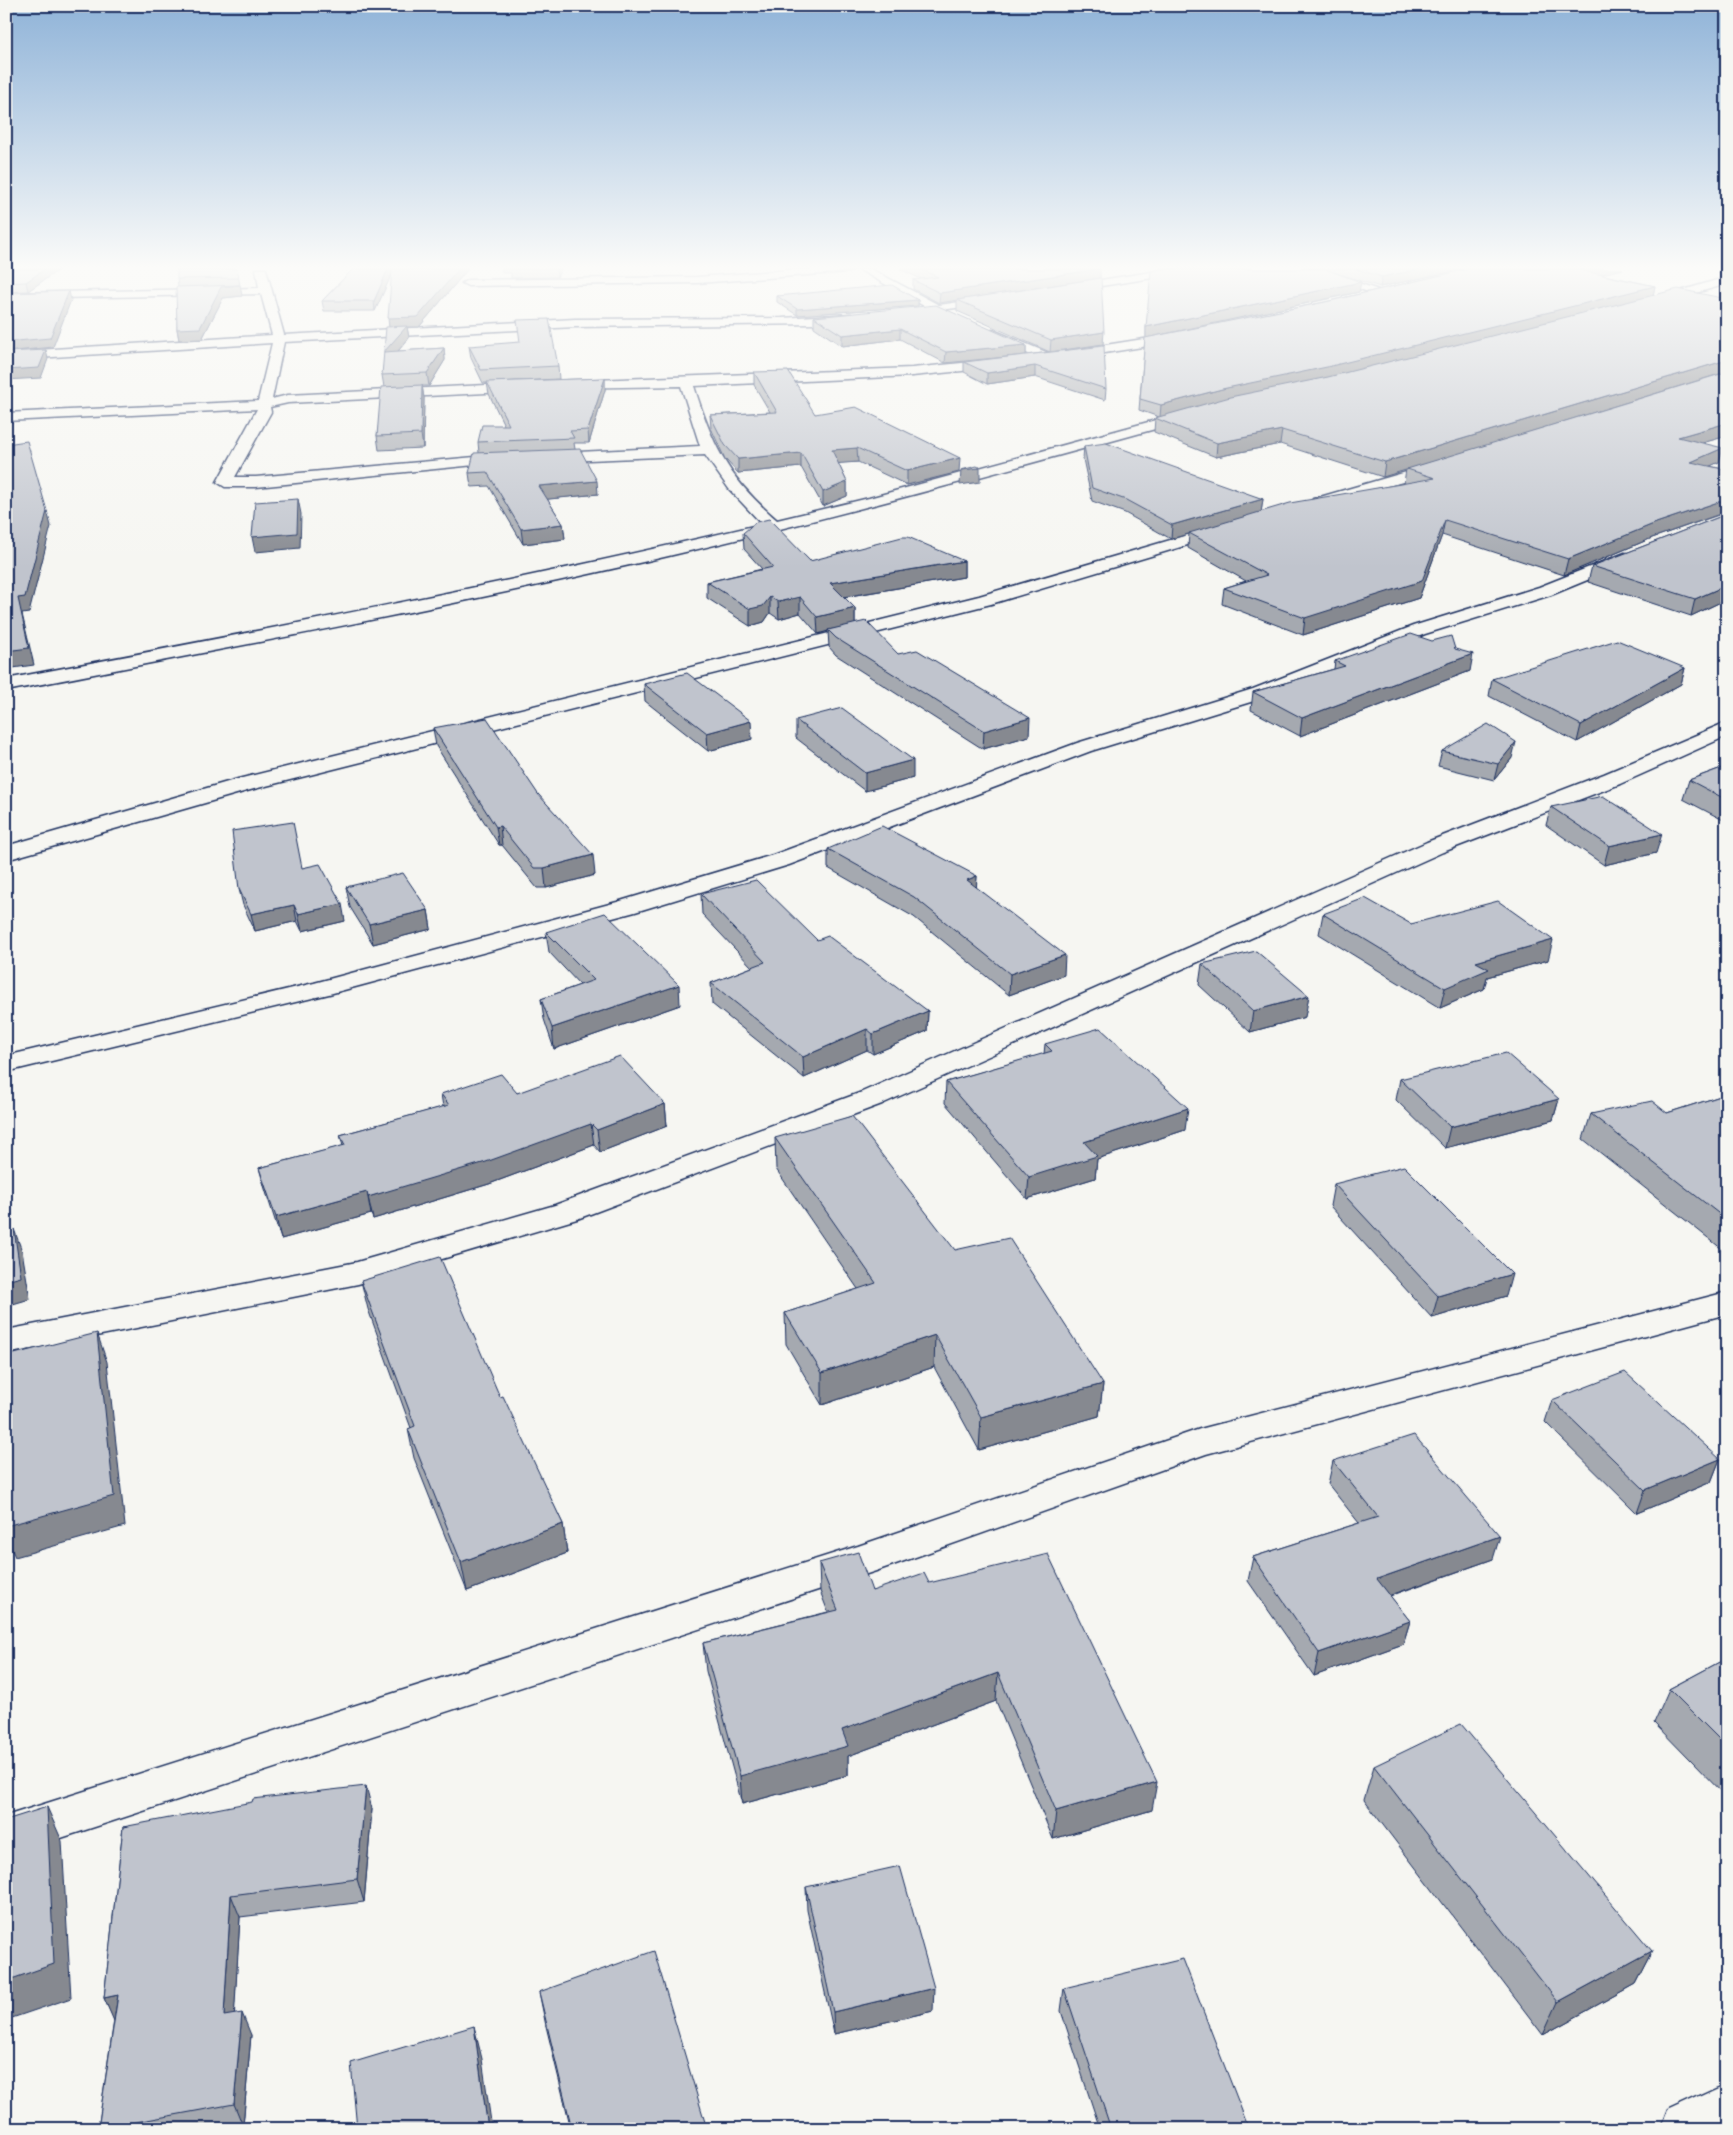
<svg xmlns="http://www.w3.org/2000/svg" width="1733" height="2135" font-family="'Patrick Hand',sans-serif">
  <rect width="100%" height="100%" fill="#f6f6f2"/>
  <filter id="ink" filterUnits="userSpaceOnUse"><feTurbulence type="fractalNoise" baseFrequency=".02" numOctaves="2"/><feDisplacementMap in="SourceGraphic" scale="10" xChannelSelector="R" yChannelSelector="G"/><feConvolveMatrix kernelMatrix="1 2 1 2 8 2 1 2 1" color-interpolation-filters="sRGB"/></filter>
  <g filter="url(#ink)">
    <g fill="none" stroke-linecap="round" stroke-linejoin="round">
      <defs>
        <g id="street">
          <path d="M256,269H266L284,335L575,319L782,318L851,314L857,318L851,322L816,324L575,327L284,342L272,399L288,395L525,383L532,387L525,391L288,403L270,407L271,412L235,477H256L475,457L700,446L681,386L563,388L561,385L568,381L912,368L1002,359L1008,363L1002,367L912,376L694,386C713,447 727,477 777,520L869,498L1185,412H1195L1197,415L1195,418C1011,469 829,519 643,562C432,610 219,650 6,691V679C259,631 511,583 762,524L729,489L705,455L475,465L256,487H225L217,482L257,409L6,421V413L258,401L272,343L6,360V352L272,335L261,294L6,299V293L259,288Z"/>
          <path d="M804,269H854L849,272L697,283L468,286L462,283L468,280L697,277Z"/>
          <path d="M858,269H871L939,305L994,297L1000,300L994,303L933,311Z"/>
          <path d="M1170,269H1196L1191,272L1063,292L1057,289L1063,286Z"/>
          <path d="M1302,269H1318L1387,293L1381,296L1377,295Z"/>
          <path d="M1727,277V284L1654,305L1648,302L1650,300Z"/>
          <path d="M993,330L1053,355L1055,358L1053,361H1045L989,337L987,334L989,331Z"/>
          <path d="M1182,333L1186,334L1188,337L1186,340L1067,359L1061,355L1067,351Z"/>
          <path d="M1441,462L1448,466L1446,469L1319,507L1311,502L1313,499Z"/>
          <path d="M1225,524L1231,526L1233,529L1231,532L991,604L254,789L6,860V846L238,779L979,596Z"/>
          <path d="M1625,553L1631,554L1633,558L1631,562L1551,595L1425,634L1267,697L1091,751L789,865L635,912L329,994L6,1072V1056L314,983L617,902L773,855L1077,743L1253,689L1413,626L1539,587Z"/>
          <path d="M1727,722V736L1620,784L1443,852L882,1104L577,1219L358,1284L6,1354V1330L357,1262L555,1205L862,1092L1427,842L1604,774Z"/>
          <path d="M1727,1292V1314L1206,1454L876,1571L6,1856V1816L858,1546L1200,1429Z"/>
          <path d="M1727,2083V2129H1659L1666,2111Z"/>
        </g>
      </defs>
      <!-- street casing -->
      <use href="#street" stroke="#1b2f5e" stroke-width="3"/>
      <!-- street -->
      <use href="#street" fill="#f6f6f2" fill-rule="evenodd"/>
    </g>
    <!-- wall -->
    <g fill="#a5a9b0" stroke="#1b2f5e">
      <path d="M6,269H60L28,291L6,292Z"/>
      <path d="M237,269L242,296L223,298L202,339L179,340L177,329L178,287L177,279Z"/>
      <path d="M353,269H468L419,327H407L409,338L398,351L444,348L445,360L429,386H422L424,398L423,448L379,450L377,436L384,387L382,375L389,327L392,273L375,311H324L322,301Z"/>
      <path d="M501,269H561L557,277L511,278V273H503Z"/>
      <path d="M900,269H1100V278L1103,344L1055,351L1106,389L1105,400L1035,377L987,384L964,372V362L1012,356L945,363L900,339L842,346L814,327V317L1026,345V355L1050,352L957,311V300L939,303L913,289V280L921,279Z"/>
      <path d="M1161,269H1463L1380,287L1333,272L1359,292L1146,338V327Z"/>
      <path d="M1468,269H1623L1600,274L1655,286L1653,295L1727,299V436L1701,443L1719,462L1710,466L1727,470V512L1652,538L1564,575L1442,535L1419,598L1303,635L1222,604L1224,588L1246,581L1188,548L1189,533L1171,539L1125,513L1092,501L1083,459L1084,446L1263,499L1261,512L1404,483L1406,469L1383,477L1280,444L1216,457L1154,432L1155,418L1159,417L1139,410L1145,338L1325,302Z"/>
      <path d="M777,296L918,300V306L797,315L777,302Z"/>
      <path d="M469,346L558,366L559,379L497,382L605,378V390L589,443H574L575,449L598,494L547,499L563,524L565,539L523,544L489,486L471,487L469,473L479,453L478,442L504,425L489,394L487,383H483L471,358Z"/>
      <path d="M754,372L815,414L959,472L907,485L858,462L838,463L847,482V496L823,506L801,467L738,473L725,459L711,428L710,415L770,412L754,385Z"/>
      <path d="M1727,514V599L1691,616L1588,582L1592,566Z"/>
      <path d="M743,533L810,561H964V577L844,597L855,608V624L898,654L1029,736L983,749L836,655L829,647L828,631L818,634L800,613L779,619L770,613L764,622L750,626L707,598V582L762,569L744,549Z"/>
      <path d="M1455,649L1470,671L1300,736L1251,710L1253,692L1334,669L1335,661Z"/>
      <path d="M1685,668L1681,684L1577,742L1489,696L1492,679Z"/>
      <path d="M644,684L752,739L708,751L645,701Z"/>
      <path d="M796,720L913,778L865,791L796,738Z"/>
      <path d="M433,728L538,794L595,875L546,888H537L502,845H499L436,746Z"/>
      <path d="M1442,751L1512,758L1494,780L1438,766Z"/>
      <path d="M1727,766V822L1683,799L1689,780Z"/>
      <path d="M1551,807L1656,853L1604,865L1546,825Z"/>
      <path d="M828,849L977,876L976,887L1064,975L1009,995L914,917L828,868Z"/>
      <path d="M302,868L345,921L302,931L297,921L255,931L243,905L239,889Z"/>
      <path d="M346,887L428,910L431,929L373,944L350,907Z"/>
      <path d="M701,894L817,940L928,1011L927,1031L873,1054L867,1050L804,1078L712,1004L711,983L752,967L702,914Z"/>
      <path d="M1323,914L1411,924L1548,960L1487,977L1484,989L1440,1008L1319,934Z"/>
      <path d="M546,932L680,1005L554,1049L544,1019L541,999L580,985L549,952Z"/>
      <path d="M1202,964L1305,1017L1250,1032L1199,985Z"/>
      <path d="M1045,1044L1185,1130L1097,1159L1095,1178L1027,1199L945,1103L946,1082L1044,1054Z"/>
      <path d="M1400,1079L1559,1099L1553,1120L1445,1148L1396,1100Z"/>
      <path d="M517,1093L665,1104L667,1126L600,1152L594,1145L489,1184L373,1219L371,1214L281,1239L265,1189L259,1168L343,1146L340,1135L443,1107L441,1094Z"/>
      <path d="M1727,1094V1253L1583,1139L1591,1114L1667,1113Z"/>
      <path d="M775,1138L955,1250L1103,1384L1099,1416L979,1450L934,1367L822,1405L786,1344L785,1313L858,1289L776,1169Z"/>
      <path d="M1334,1184L1506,1296L1432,1318L1330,1206Z"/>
      <path d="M361,1281L500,1397L563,1524L567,1553L467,1591L414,1458L408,1429L411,1428L368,1309Z"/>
      <path d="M1552,1400L1720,1459L1711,1482L1637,1513L1545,1422Z"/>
      <path d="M1333,1461L1493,1559L1390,1596L1410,1621L1403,1644L1314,1676L1248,1581L1253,1557L1359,1523L1328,1484Z"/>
      <path d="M819,1563L872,1591L929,1583L1152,1810L1053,1839L996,1701L848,1756V1775L742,1804L706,1671L703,1643L828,1612L820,1591Z"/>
      <path d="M1727,1658V1798L1654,1723L1669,1689Z"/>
      <path d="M1374,1766L1652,1951L1635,1984L1543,2035L1364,1800Z"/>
      <path d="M372,1809L364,1902L240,1917L234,2014L251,2035L243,2126L227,2129H98L114,2020L104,1998L123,1827Z"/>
      <path d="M806,1887L933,2011L834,2034L807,1910Z"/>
      <path d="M1064,1988L1249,2129H1100L1061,2011Z"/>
      <path d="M539,1992L707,2129H571L546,2026Z"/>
    </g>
    <!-- shaded-wall -->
    <g fill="#868990" stroke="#1b2f5e">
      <path d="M45,269H60L28,291L26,282Z"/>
      <path d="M388,269H394L375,311L374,301Z"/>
      <path d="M459,269H468L419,327H407L409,338L386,365L384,352L389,328L388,318Z"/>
      <path d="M556,269H561L557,277Z"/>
      <path d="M1100,269V278L939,303L940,293Z"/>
      <path d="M1420,269H1463L1380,287L1382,277Z"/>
      <path d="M1584,269H1623L1577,280L1579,270Z"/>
      <path d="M1361,282L1359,292L1146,338V327Z"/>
      <path d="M240,285L242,296L223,298L202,339L179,340L177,329L221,287Z"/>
      <path d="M1655,286L1653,296L1326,378L1160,417L1161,405L1222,389Z"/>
      <path d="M69,291L71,300L53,347L6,352V342Z"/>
      <path d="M918,300V306L797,315V309Z"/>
      <path d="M900,329V339L842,346V335Z"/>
      <path d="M1104,332L1103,344L1050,352L1051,340Z"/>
      <path d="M1026,345V355L945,363L946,352Z"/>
      <path d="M444,348L445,360L429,386L427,373Z"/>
      <path d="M46,350L48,359L41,378L6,380V370Z"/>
      <path d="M1727,360L1726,372L1383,477L1385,462Z"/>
      <path d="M1035,366V377L987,384V373Z"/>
      <path d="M605,378V390L589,443L588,430Z"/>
      <path d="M422,385L424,398L423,448L421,434Z"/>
      <path d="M1727,423V436L1674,451L1678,437Z"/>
      <path d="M1282,430L1280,444L1216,457L1217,443Z"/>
      <path d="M857,448L858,462L832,464V450Z"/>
      <path d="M1723,448L1719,462L1688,476L1691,462Z"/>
      <path d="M801,453V467L738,473V459Z"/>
      <path d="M960,458L959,472L907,485V471Z"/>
      <path d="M980,468V482L960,485L961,470Z"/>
      <path d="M597,481L598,494L540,500L539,486Z"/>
      <path d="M847,482V496L823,506V492Z"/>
      <path d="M298,499L301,514L300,548L255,552L252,537Z"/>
      <path d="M1263,499L1261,513L1171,539L1172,525Z"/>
      <path d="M1727,499L1726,512L1652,538L1564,575L1568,559L1656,523Z"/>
      <path d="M47,511L51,526L29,613L22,614L34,665L6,669V651L18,598Z"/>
      <path d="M1445,520L1442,535L1419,598L1303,635L1305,618Z"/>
      <path d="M563,524L565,539L523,544L521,529Z"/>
      <path d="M964,561V577L831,599L830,583Z"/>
      <path d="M1727,585V599L1691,616L1695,599Z"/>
      <path d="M770,597V613L764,622L750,626V609Z"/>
      <path d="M800,597V613L779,619L778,602Z"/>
      <path d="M855,608V625L828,630V631L818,634L817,617Z"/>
      <path d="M1473,654L1470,671L1300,736L1302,718Z"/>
      <path d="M1685,668L1681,684L1577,742L1581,725Z"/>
      <path d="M1030,718L1029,736L983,749L984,731Z"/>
      <path d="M751,721L752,739L708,751L707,733Z"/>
      <path d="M1516,742L1512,758L1494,780L1498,764Z"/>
      <path d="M913,760V778L865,791V773Z"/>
      <path d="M500,826L502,845H499L496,827Z"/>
      <path d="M1662,834L1656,853L1604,865L1609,846Z"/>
      <path d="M593,855L595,875L546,888L544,868Z"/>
      <path d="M977,876L976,895L967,880Z"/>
      <path d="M342,904L345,921L302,931L298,914Z"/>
      <path d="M294,905L297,921L255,931L251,914Z"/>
      <path d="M428,910L431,929L373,944L369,924Z"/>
      <path d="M1553,940L1548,960L1487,977L1484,989L1440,1008L1445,988L1476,962Z"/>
      <path d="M1065,955L1064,975L1009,995L1010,974Z"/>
      <path d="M679,985L680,1005L554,1049L552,1028Z"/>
      <path d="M1309,996L1305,1017L1250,1032L1253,1011Z"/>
      <path d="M928,1011L927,1031L873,1054V1034Z"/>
      <path d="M867,1029V1050L804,1078L803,1057Z"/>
      <path d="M1559,1099L1553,1120L1445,1148L1450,1127Z"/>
      <path d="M665,1104L667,1126L600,1152L597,1130Z"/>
      <path d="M1188,1108L1185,1130L1097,1159L1095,1178L1027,1199L1029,1177L1084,1142Z"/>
      <path d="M591,1124L594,1145L489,1184L373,1219L368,1197Z"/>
      <path d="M367,1192L371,1214L281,1239L276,1217Z"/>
      <path d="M14,1229L22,1251L30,1299L6,1306V1281Z"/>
      <path d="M1512,1274L1506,1296L1432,1318L1438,1296Z"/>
      <path d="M97,1333L107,1362L125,1526L15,1557L6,1537V1526Z"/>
      <path d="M935,1335L934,1367L822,1405V1373Z"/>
      <path d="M1103,1384L1099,1416L979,1450L981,1417Z"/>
      <path d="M1720,1459L1711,1482L1637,1513L1645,1490Z"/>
      <path d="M563,1524L567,1553L467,1591L461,1562Z"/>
      <path d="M1500,1536L1493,1559L1371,1602L1377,1579Z"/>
      <path d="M1410,1621L1403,1644L1314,1676L1319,1653Z"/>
      <path d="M998,1673L996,1701L848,1756V1775L742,1804L740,1776L842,1730Z"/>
      <path d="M1157,1782L1152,1810L1053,1839L1056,1811Z"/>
      <path d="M366,1786L372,1809L364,1902L357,1879Z"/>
      <path d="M47,1807L62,1841L71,1998L6,2020V1981Z"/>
      <path d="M231,1895L240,1917L233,2039L224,2016Z"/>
      <path d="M1652,1951L1635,1984L1543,2035L1558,2002Z"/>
      <path d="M934,1988L933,2011L834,2034L833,2012Z"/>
      <path d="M118,1995L114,2021L104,1998Z"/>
      <path d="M242,2013L251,2035L243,2126L234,2104Z"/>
      <path d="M474,2026L482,2059L492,2129H488Z"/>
    </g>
    <!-- building -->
    <g fill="#c0c4cd" stroke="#1b2f5e">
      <path d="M6,269H45L26,282L6,283Z"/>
      <path d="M177,269H237L239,278L177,279Z"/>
      <path d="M353,269H388L374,301H322Z"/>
      <path d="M392,269H459L418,317L388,318Z"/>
      <path d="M920,269H1099L940,293L913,280L938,277Z"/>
      <path d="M1161,269H1325L1361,282L1146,327L1151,271Z"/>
      <path d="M1356,269H1420L1382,277Z"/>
      <path d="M1468,269H1584L1579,270L1655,286L1327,367L1222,389L1161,405L1140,399L1145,338L1325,302Z"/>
      <path d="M1101,278L1104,332L1051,340L957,300Z"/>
      <path d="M240,285L221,287L200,328L177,329L176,287Z"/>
      <path d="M892,285L918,300L797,309L777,296Z"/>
      <path d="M1678,289L1727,299V360L1385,462L1282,430L1217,443L1155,418L1230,397L1328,377Z"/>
      <path d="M69,291L50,338L6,342V292L10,293Z"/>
      <path d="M936,305L1026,345L946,352L900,329L842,335L814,317Z"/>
      <path d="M549,319L558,366L481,370L469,346L520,342L517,320Z"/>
      <path d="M407,326L384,352L444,348L427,373L382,375L386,327Z"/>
      <path d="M1104,346L1106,389L1035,366L987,373L964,362Z"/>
      <path d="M46,350L39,368L6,370V352Z"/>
      <path d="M788,371L815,414L856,407L960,458L907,471L857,448L832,450L847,482L823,492L801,453L738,459L725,445L710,415L777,412L754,372Z"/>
      <path d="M1727,372V423L1678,437L1723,448L1691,462L1727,470V499L1656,523L1568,559L1445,520L1422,581L1305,618L1224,588L1267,575L1189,533L1290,503L1435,478L1407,469Z"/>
      <path d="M605,378L588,430L570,431L574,438L478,442L482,425H509L487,382Z"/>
      <path d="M422,385L421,434L377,436L381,387Z"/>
      <path d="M27,441L47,511L25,597L18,598L29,648L6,651V444Z"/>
      <path d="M1106,443L1263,499L1172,525L1126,500L1092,488L1084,446Z"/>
      <path d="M580,449L597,481L539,486L563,524L521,529L487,472L469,473L474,453Z"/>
      <path d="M977,466L980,468L961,470Z"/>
      <path d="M298,499L297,533L252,537L255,502Z"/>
      <path d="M1727,514V585L1695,599L1592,566Z"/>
      <path d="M769,519L810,561L902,537H908L964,561L830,583L855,608L817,617L800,597L778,602L770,597L763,606L750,609L707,582L773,567L743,533L756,522Z"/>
      <path d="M866,621L898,654L917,650L1030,718L984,731L836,638L828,630Z"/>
      <path d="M1411,634L1432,641L1451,636L1455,649L1473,654L1302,718L1253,692L1345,666L1335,661Z"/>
      <path d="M1617,640L1685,668L1581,725L1492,679Z"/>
      <path d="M687,673L751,721L707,733L644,684Z"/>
      <path d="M842,708L913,760L865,773L796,720Z"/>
      <path d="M487,718L538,794L593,855L544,868H534L500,826L496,827L433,728Z"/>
      <path d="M1488,724L1516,742L1498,764L1442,751Z"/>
      <path d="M1727,766V800L1689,780Z"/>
      <path d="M1603,796L1662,834L1609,846L1551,807Z"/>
      <path d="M293,822L302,868L320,864L342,904L298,914L294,905L251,914L239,889L232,831Z"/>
      <path d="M882,826L977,876L967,880L1065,955L1010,974L914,897L828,849Z"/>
      <path d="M403,873L428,910L369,924L346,887Z"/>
      <path d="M756,880L817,940L828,936L928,1011L873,1034L867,1029L803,1057L711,983L765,962L701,894Z"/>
      <path d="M1365,898L1411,924L1498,901L1553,940L1476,962L1489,969L1445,988L1323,914Z"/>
      <path d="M605,913L679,985L552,1028L541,999L594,980L546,932Z"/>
      <path d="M1256,951L1309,996L1253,1011L1202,964Z"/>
      <path d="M1100,1028L1188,1108L1084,1142L1097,1156L1029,1177L946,1082L1052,1051L1045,1044Z"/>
      <path d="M1506,1053L1559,1099L1450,1127L1400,1079Z"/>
      <path d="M620,1056L665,1104L597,1130L591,1124L486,1162L368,1197L367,1192L276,1217L259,1168L345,1145L340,1135L449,1105L441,1094L501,1074L517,1093Z"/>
      <path d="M1727,1094V1220L1591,1114L1652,1101L1667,1113Z"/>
      <path d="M852,1116L955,1250L1009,1238L1103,1384L981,1417L935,1335L822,1373L785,1313L876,1283L775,1138Z"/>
      <path d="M1404,1166L1512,1274L1438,1296L1334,1184Z"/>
      <path d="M14,1229L21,1277L6,1281V1231Z"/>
      <path d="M440,1257L500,1397L503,1396L563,1524L461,1562L408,1429L415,1426L361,1281Z"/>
      <path d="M97,1333L114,1496L6,1526V1356Z"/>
      <path d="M1625,1372L1720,1459L1645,1490L1552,1400Z"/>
      <path d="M1414,1435L1500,1536L1377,1579L1410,1621L1319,1653L1253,1557L1378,1517L1333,1461Z"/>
      <path d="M858,1552L872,1591L924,1573L929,1583L1048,1554L1157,1782L1056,1811L998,1673L842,1730L848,1746L740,1776L703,1643L838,1610L819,1563Z"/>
      <path d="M1727,1658V1747L1669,1689Z"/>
      <path d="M1461,1724L1652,1951L1558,2002L1374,1766Z"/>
      <path d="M366,1786L357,1879L231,1895L224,2016L242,2013L234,2104L98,2129L118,1995L104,1998L123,1827L252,1802L253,1799Z"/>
      <path d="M47,1807L54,1964L6,1981V1820Z"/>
      <path d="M900,1866L934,1988L833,2012L806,1887Z"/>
      <path d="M654,1951L707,2129H572L539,1992Z"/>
      <path d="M1183,1959L1249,2129H1111L1064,1988Z"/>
      <path d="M474,2026L488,2129H357L351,2063Z"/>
    </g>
  </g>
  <!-- sky -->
  <linearGradient id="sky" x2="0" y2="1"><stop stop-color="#8fb3d8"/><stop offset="0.47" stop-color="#fbfbf9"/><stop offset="1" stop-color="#fbfbf9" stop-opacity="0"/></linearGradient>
  <rect width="1733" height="568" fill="url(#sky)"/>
  <!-- margin -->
  <rect width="1733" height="2135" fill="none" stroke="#f6f6f2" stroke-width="25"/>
  <rect x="12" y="12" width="1708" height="2110" fill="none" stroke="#1b2f5e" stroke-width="2" filter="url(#ink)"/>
</svg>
